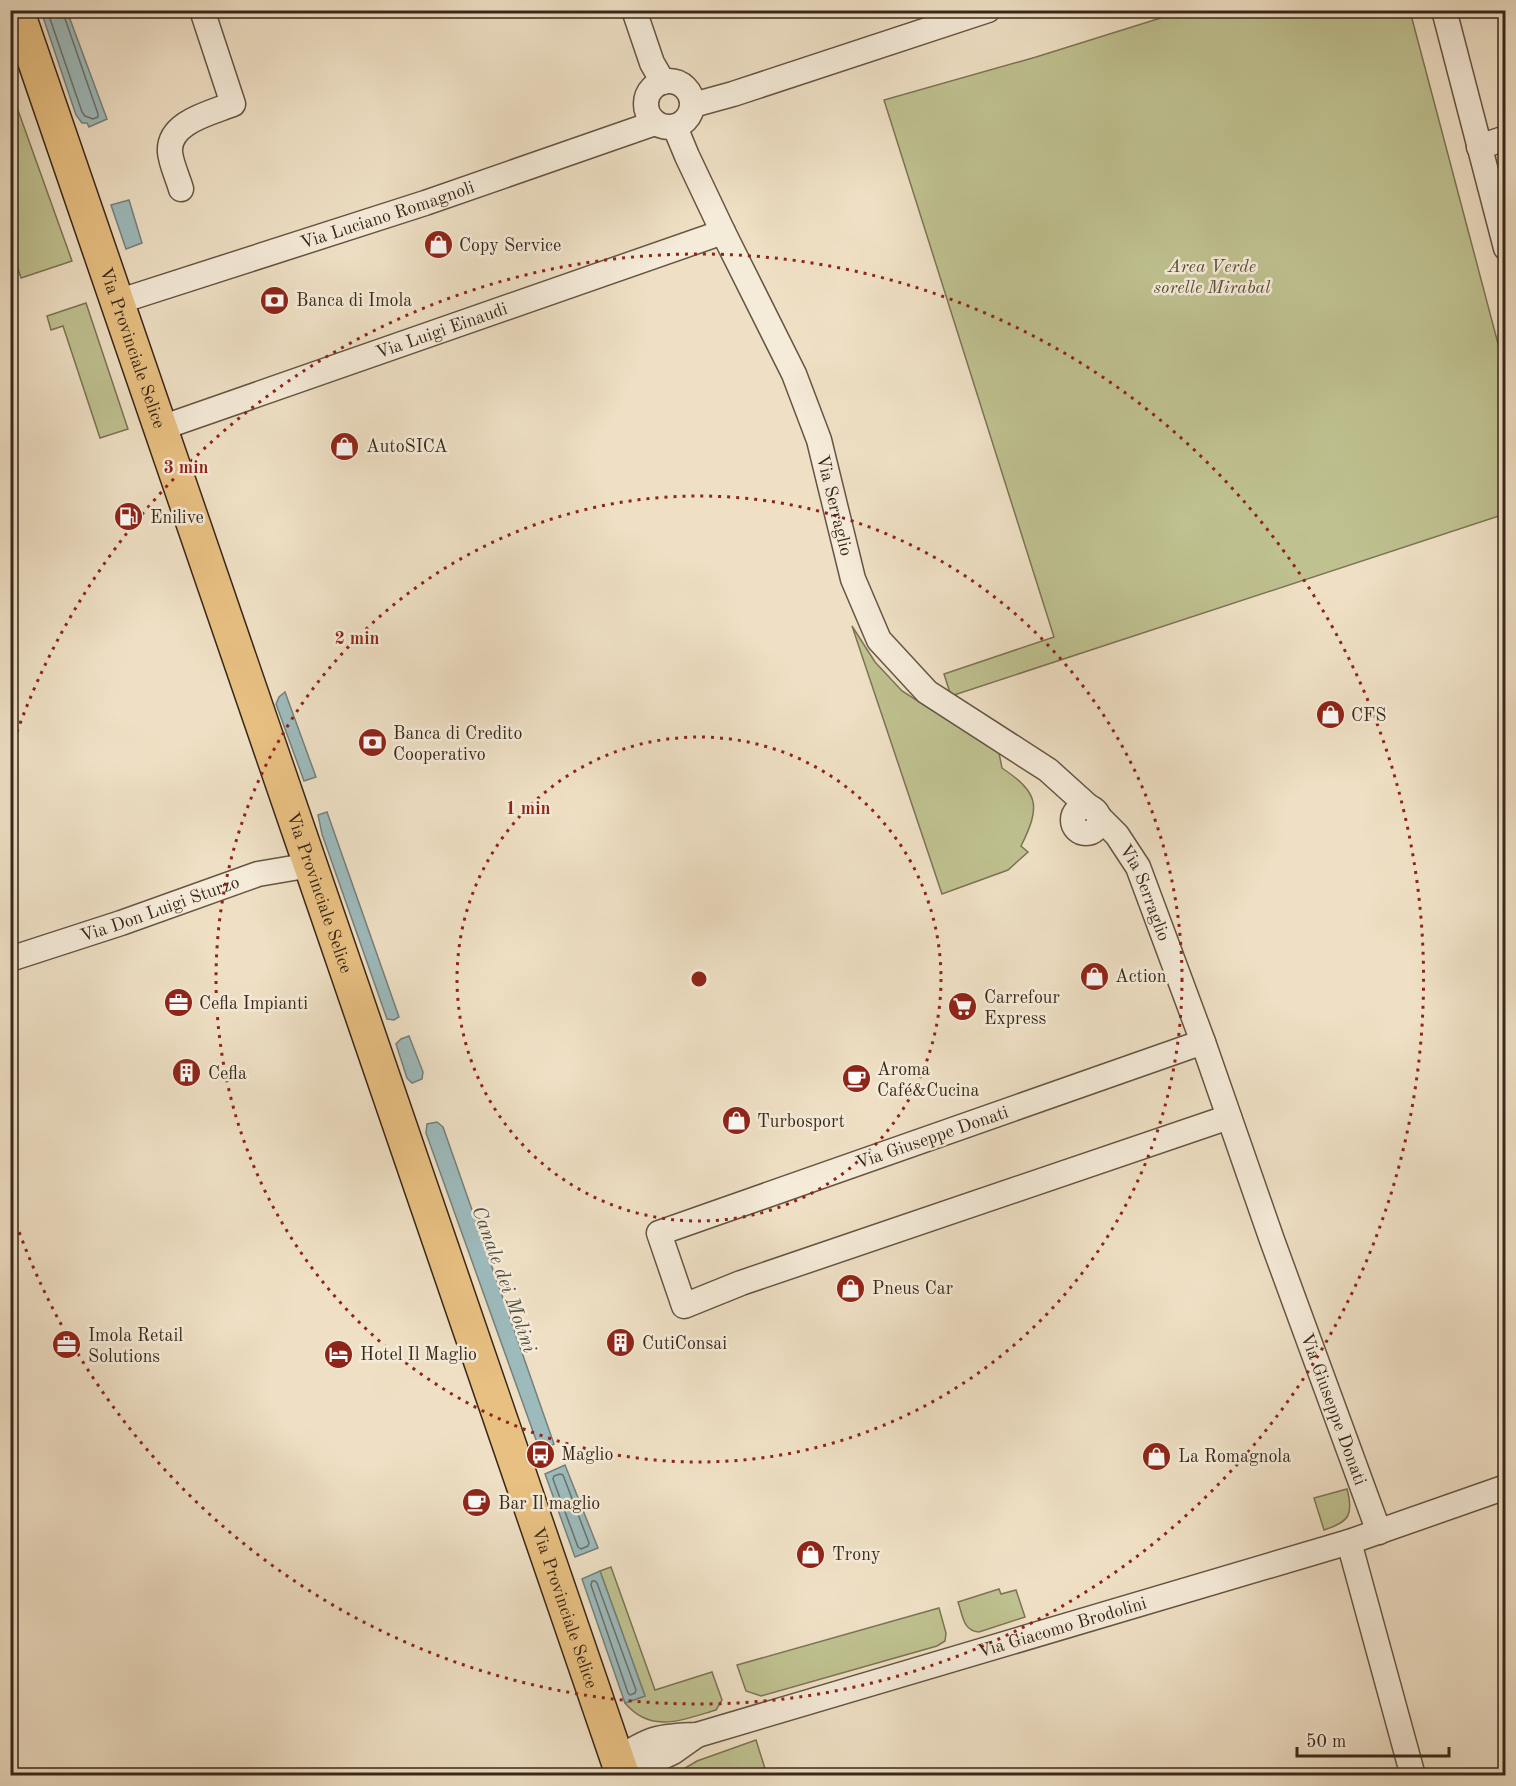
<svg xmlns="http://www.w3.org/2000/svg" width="1516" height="1786" font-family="'Old Standard TT',serif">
  <rect width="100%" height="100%" fill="#efe0c5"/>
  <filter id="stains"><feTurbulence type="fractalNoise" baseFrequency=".00333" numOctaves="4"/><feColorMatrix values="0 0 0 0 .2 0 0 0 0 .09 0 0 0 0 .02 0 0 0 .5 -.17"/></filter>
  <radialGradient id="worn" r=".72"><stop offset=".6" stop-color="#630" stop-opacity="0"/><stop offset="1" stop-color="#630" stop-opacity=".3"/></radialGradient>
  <!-- green -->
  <g fill="#bfc190" stroke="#7c7454" stroke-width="1.5">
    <path d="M1183,11H1410L1505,370V514L951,696L944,674L1054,637L884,100L1036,57Z"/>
    <path d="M10,88L72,261L21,278L11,247Z"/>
    <path d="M86,303L128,429L100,438L63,326L51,330L47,316Z"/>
    <path d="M852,626L875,662L902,691L999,753L1002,768C1039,793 1041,806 1021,846L1028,852L1008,870L942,894Z"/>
    <path d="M1347,1489C1354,1515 1349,1522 1324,1530L1314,1498Z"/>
    <path d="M611,1567L655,1690L712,1672L722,1700L716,1710C682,1720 651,1734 625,1703L645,1696L600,1571Z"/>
    <path d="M999,1589L1001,1594L1016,1590L1025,1617L979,1632C963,1631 963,1616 958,1602Z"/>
    <path d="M939,1608L946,1633L945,1641L937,1646L761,1696L746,1691L737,1665Z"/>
    <path d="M756,1740L767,1775L675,1776V1774L697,1761Z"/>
  </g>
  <!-- water -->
  <g fill="#9dbbbd" stroke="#75807b" stroke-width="1.5">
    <path d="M41,11H67L107,119L89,127L87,123H82L76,115Z"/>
    <path d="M129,200L142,243L126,249L111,205Z"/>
    <path d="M285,692L316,777L304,781L276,704L279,697Z"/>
    <path d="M327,812L399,1017L394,1020L387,1019L322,834L318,815Z"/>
    <path d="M409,1036L423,1072L422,1079L412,1083L407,1078L396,1044L401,1039Z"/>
    <path d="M437,1122L443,1127L554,1444L540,1451L426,1133L427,1124Z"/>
    <path d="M565,1465L598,1548L575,1557L545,1474Z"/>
    <path d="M600,1571L645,1696L625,1703L582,1579Z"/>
  </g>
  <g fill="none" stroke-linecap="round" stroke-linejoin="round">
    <!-- shore -->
    <g stroke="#6b716a" stroke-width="1.5">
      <path d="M47,10L82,112L85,116L93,119L98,117V114L62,10"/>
      <path d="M560,1474L563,1475L589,1543L588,1546L581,1549L578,1547L553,1479L554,1476Z"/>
      <path d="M592,1581H595L597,1583L636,1690L635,1693L630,1695L628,1693L591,1585Z"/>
    </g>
    <defs>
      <g id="street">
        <path d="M634,10L652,63L663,82"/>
        <path d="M1444,10L1506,248"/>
        <circle cx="669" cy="104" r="23"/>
        <path d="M693,105L733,94L988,10"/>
        <path id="s1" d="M675,127L687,156L723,232L794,374L819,440L853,579L879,640L927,692L1048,770L1089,807"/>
        <path d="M1479,147L1506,138"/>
        <path d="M181,189C178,178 171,164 170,152C168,122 211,113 233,104L202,10"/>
        <path id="s2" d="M117,302L425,203L655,123"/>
        <path id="s3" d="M161,428L723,232"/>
        <circle cx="1086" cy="820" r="13"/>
        <path id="s4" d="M1099,817L1117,835L1138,867L1203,1042L1272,1240L1379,1532"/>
        <path id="s5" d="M10,959L121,923L258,874L311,865"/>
        <path d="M1203,1042L659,1233L684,1306L741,1283L1229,1117"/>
        <path d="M1349,1542L1413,1776"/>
        <path id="s6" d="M618,1759C650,1738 659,1736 697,1735L1349,1542L1506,1487"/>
        <path d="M619,1762L650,1763L673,1752L697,1735"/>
      </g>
      <g id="primary">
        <path id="s7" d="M17,10L623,1776"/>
      </g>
    </defs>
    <!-- street casing -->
    <use href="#street" stroke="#665543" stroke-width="27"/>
    <!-- primary casing -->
    <use href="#primary" stroke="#392718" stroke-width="36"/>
    <!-- street -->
    <use href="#street" stroke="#f5ebd9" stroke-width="24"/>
    <!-- primary -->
    <use href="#primary" stroke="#e8c082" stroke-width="33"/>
  </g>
  <!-- distance rings -->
  <g fill="none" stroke="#8f2418" stroke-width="3" stroke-dasharray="3 6">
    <circle cx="699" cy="979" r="242"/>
    <circle cx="699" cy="979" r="483"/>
    <path d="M11 749A725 725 0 1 1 11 1209"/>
  </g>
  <!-- icons -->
  <defs>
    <symbol id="shop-disc" viewBox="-11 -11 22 22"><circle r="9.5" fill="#8f2418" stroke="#f5ebd9"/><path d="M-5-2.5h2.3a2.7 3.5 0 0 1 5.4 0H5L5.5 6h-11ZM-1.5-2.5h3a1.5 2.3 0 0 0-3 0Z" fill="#fff"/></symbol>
    <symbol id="bank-disc" viewBox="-11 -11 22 22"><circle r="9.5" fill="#8f2418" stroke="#f5ebd9"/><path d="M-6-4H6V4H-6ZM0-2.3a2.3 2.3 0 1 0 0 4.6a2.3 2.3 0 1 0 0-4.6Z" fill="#fff"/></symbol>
    <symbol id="fuel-disc" viewBox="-11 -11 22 22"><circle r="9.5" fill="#8f2418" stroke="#f5ebd9"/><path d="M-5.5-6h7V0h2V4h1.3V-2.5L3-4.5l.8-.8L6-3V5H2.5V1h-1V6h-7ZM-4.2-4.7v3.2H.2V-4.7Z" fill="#fff"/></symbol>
    <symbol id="office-disc" viewBox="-11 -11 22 22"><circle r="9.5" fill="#8f2418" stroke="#f5ebd9"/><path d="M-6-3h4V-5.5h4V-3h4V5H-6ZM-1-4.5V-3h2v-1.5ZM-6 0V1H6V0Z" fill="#fff"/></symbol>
    <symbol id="supermarket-disc" viewBox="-11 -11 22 22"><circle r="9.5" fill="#8f2418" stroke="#f5ebd9"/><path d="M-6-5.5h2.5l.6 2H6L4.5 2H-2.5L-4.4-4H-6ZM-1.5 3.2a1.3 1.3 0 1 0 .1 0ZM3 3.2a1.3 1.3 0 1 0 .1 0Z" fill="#fff"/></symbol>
    <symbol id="building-disc" viewBox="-11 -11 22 22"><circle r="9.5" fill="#8f2418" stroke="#f5ebd9"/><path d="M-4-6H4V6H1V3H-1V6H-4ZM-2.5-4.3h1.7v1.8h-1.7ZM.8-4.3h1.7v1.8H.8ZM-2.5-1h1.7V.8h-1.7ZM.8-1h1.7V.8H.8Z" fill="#fff"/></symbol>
    <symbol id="cafe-disc" viewBox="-11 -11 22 22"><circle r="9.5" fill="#8f2418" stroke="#f5ebd9"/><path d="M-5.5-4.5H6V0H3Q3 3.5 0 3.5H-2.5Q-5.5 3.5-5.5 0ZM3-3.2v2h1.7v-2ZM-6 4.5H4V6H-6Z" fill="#fff"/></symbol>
    <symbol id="hotel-disc" viewBox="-11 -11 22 22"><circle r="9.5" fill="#8f2418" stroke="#f5ebd9"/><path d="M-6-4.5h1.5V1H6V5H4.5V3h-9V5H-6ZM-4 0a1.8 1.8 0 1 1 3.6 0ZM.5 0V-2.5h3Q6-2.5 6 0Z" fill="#fff"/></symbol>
    <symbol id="bus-disc" viewBox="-11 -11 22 22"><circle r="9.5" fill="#8f2418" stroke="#f5ebd9"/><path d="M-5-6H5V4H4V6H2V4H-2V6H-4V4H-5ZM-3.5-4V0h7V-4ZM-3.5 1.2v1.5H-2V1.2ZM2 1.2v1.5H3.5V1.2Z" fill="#fff"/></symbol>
  </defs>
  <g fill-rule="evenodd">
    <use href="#shop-disc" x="422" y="228" width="33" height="33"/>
    <use href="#bank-disc" x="258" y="284" width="33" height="33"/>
    <use href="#shop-disc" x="328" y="430" width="33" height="33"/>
    <use href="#fuel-disc" x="112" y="500" width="33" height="33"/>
    <use href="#shop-disc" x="1314" y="698" width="33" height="33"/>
    <use href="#bank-disc" x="356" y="726" width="33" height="33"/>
    <use href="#shop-disc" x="1078" y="960" width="33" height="33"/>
    <use href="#office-disc" x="162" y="986" width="33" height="33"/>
    <use href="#supermarket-disc" x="946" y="990" width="33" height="33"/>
    <use href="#building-disc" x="170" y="1056" width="33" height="33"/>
    <use href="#cafe-disc" x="840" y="1062" width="33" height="33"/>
    <use href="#shop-disc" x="720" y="1104" width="33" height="33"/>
    <use href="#shop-disc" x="834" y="1272" width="33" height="33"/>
    <use href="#building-disc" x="604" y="1326" width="33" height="33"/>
    <use href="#office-disc" x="50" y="1328" width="33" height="33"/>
    <use href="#hotel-disc" x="322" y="1338" width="33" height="33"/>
    <use href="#bus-disc" x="524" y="1438" width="33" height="33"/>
    <use href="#shop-disc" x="1140" y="1440" width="33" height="33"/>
    <use href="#cafe-disc" x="460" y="1486" width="33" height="33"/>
    <use href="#shop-disc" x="794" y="1538" width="33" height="33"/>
  </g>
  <g text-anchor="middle" stroke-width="5" stroke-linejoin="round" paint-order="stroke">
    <!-- street labels -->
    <g font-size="18" fill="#392718" stroke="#f5ebd9">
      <text dy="6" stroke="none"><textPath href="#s2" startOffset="284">Via Luciano Romagnoli</textPath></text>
      <text dy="6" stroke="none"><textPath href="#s3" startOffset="297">Via Luigi Einaudi</textPath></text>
      <text dy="6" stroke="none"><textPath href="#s7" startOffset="357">Via Provinciale Selice</textPath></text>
      <text dy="6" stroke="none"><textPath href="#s1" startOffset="412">Via Serraglio</textPath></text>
      <text dy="6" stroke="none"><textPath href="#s7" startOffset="933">Via Provinciale Selice</textPath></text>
      <text dy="6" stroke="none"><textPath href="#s4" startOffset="90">Via Serraglio</textPath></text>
      <text dy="6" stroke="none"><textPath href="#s5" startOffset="158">Via Don Luigi Sturzo</textPath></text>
      <text transform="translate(932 1137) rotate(-19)" y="6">Via Giuseppe Donati</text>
      <text dy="6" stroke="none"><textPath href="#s4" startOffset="640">Via Giuseppe Donati</textPath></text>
      <text dy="6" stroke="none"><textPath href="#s7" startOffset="1689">Via Provinciale Selice</textPath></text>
      <text dy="6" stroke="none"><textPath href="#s6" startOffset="465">Via Giacomo Brodolini</textPath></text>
    </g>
    <!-- poi labels -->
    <g font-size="18" fill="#392718" stroke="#f5ebd9" text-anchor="start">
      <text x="459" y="251">Copy Service</text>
      <text x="296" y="306">Banca di Imola</text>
      <text x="366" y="452">AutoSICA</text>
      <text x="150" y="523">Enilive</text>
      <text x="1351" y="721">CFS</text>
      <text x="393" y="739">Banca di Credito<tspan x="393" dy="21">Cooperativo</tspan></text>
      <text x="1115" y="982">Action</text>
      <text x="984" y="1003">Carrefour<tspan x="984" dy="21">Express</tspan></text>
      <text x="199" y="1009">Cefla Impianti</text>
      <text x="877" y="1075">Aroma<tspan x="877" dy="21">Café&amp;Cucina</tspan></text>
      <text x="208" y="1079">Cefla</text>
      <text x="757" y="1127">Turbosport</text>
      <text x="872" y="1294">Pneus Car</text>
      <text x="88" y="1341">Imola Retail<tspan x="88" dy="21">Solutions</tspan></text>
      <text x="642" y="1349">CutiConsai</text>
      <text x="360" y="1360">Hotel Il Maglio</text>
      <text x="561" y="1460">Maglio</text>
      <text x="1178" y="1462">La Romagnola</text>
      <text x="498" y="1509">Bar Il maglio</text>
      <text x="832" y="1560">Trony</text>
    </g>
    <!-- park labels -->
    <g font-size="18" font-style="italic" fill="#5a4e36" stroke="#f5ebd9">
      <text x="1212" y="272">Area Verde<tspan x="1212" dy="21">sorelle Mirabal</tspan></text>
    </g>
    <!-- water labels -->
    <g font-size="20" font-style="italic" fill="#524c41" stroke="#f5ebd9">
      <text transform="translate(505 1279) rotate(70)" y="7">Canale dei Molini</text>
    </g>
  </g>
  <circle cx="699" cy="979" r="9" fill="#8f2418" stroke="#f5ebd9" stroke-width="3"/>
  <g font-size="18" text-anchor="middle" font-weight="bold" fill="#8f2418" stroke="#f5ebd9" stroke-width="5" stroke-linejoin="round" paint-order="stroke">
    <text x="186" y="473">3 min</text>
    <text x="357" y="644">2 min</text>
    <text x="528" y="814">1 min</text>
  </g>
  <!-- margin -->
  <rect width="1516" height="1786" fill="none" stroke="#efe0c5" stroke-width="36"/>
  <rect x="12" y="12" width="1492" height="1762" fill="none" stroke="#392718" stroke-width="3"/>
  <rect x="18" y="18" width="1480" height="1750" fill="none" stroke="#392718" stroke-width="1.5"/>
  <!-- scale -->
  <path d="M1297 1747v9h152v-9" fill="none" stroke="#392718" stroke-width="3"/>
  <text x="1306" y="1747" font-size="18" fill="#392718" stroke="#f5ebd9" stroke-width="4.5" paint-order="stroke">50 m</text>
  <rect width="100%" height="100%" filter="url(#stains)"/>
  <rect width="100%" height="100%" fill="url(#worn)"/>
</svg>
